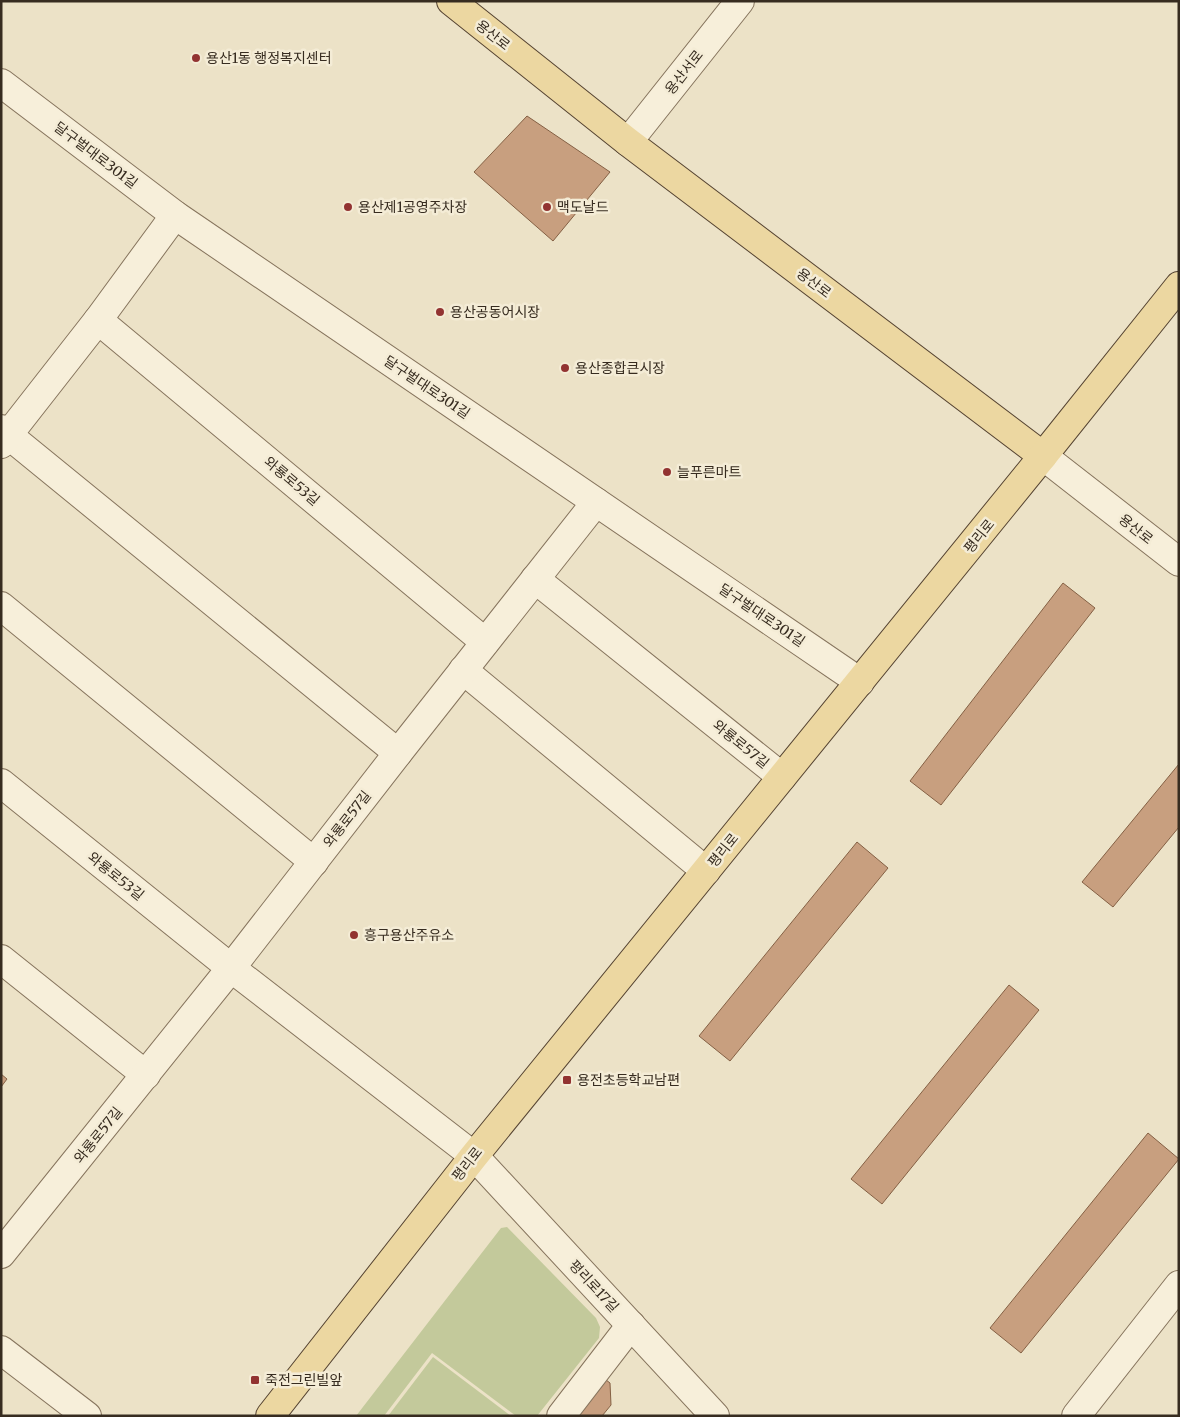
<svg xmlns="http://www.w3.org/2000/svg" width="1180" height="1417" font-family="Merriweather,'Noto Sans KR',serif">
  <rect width="100%" height="100%" fill="#ece2c7"/>
  <!-- green -->
  <g fill="#c3c99b">
    <path d="M507,1227L596,1318L600,1327L599,1338L537,1416H516L432,1353L384,1416H356L501,1228Z"/>
    <path d="M433,1357L511,1416H388Z"/>
  </g>
  <!-- building -->
  <g fill="#c89f7f" stroke="#846044">
    <path d="M527,116L610,172L553,241L474,172Z"/>
    <path d="M1063,583L1095,608L941,805L910,781Z"/>
    <path d="M1179,764V827L1113,907L1082,882Z"/>
    <path d="M857,842L888,868L730,1061L699,1036Z"/>
    <path d="M1009,985L1039,1010L882,1204L851,1179Z"/>
    <path d="M1,1074L7,1079L1,1087Z"/>
    <path d="M1148,1133L1179,1159L1021,1353L990,1328Z"/>
    <path d="M601,1376L610,1383L611,1405L602,1416H570Z"/>
  </g>
  <g fill="none" stroke-linecap="round" stroke-linejoin="round">
    <defs>
      <g id="minor">
        <path d="M1,83L175,215L860,682"/>
        <path d="M628,142L740,1"/>
        <path d="M98,320L485,642"/>
        <path d="M1,429L398,753"/>
        <path d="M1,444L98,320L175,215"/>
        <path d="M1043,456L1179,562"/>
        <path d="M535,579L782,777"/>
        <path d="M1,606L314,862"/>
        <path d="M463,670L706,871"/>
        <path d="M1,783L231,968L474,1156L715,1416"/>
        <path d="M1,959L146,1075"/>
        <path d="M1,1254L231,968L398,753L596,502"/>
        <path d="M1,1350L87,1416"/>
        <path d="M561,1416L631,1325"/>
        <path d="M1076,1416L1179,1285"/>
      </g>
      <g id="major">
        <path d="M451,1L628,142L1043,456"/>
        <path d="M270,1416L474,1156L1043,456L1179,286"/>
      </g>
    </defs>
    <!-- minor casing -->
    <use href="#minor" stroke="#86745d" stroke-width="30"/>
    <!-- major casing -->
    <use href="#major" stroke="#554331" stroke-width="30"/>
    <!-- minor -->
    <use href="#minor" stroke="#f7efda" stroke-width="28"/>
    <!-- major -->
    <use href="#major" stroke="#ecd7a1" stroke-width="28"/>
  </g>
  <!-- markers -->
  <g fill="#923331" stroke="#f4ecd6" stroke-width="2">
    <circle cx="196" cy="58" r="5"/>
    <circle cx="348" cy="207" r="5"/>
    <circle cx="547" cy="207" r="5"/>
    <circle cx="440" cy="312" r="5"/>
    <circle cx="565" cy="368" r="5"/>
    <circle cx="667" cy="472" r="5"/>
    <circle cx="354" cy="935" r="5"/>
    <rect x="562" y="1075" width="10" height="10" rx="2.5"/>
    <rect x="250" y="1375" width="10" height="10" rx="2.5"/>
  </g>
  <g text-anchor="middle" stroke-width="5" stroke-linejoin="round" paint-order="stroke">
    <!-- street labels -->
    <g font-size="14" fill="#372c20" stroke="#f4ecd6">
      <text transform="translate(493 35) rotate(38)" y="5">용산로</text>
      <text transform="translate(684 72) rotate(-52)" y="5">용산서로</text>
      <text transform="translate(96 155) rotate(37)" y="5">달구벌대로301길</text>
      <text transform="translate(814 283) rotate(37)" y="5">용산로</text>
      <text transform="translate(427 387) rotate(34)" y="5">달구벌대로301길</text>
      <text transform="translate(292 481) rotate(40)" y="5">와룡로53길</text>
      <text transform="translate(1136 529) rotate(38)" y="5">용산로</text>
      <text transform="translate(979 536) rotate(-51)" y="5">평리로</text>
      <text transform="translate(762 615) rotate(34)" y="5">달구벌대로301길</text>
      <text transform="translate(741 744) rotate(39)" y="5">와룡로57길</text>
      <text transform="translate(347 819) rotate(-52)" y="5">와룡로57길</text>
      <text transform="translate(723 850) rotate(-51)" y="5">평리로</text>
      <text transform="translate(116 876) rotate(39)" y="5">와룡로53길</text>
      <text transform="translate(98 1135) rotate(-51)" y="5">와룡로57길</text>
      <text transform="translate(467 1164) rotate(-52)" y="5">평리로</text>
      <text transform="translate(594 1286) rotate(47)" y="5">평리로17길</text>
    </g>
    <!-- poi labels -->
    <g font-size="14" fill="#372c20" stroke="#f4ecd6" text-anchor="start">
      <text x="206" y="63">용산1동 행정복지센터</text>
      <text x="358" y="212">용산제1공영주차장</text>
      <text x="557" y="212">맥도날드</text>
      <text x="450" y="317">용산공동어시장</text>
      <text x="575" y="373">용산종합큰시장</text>
      <text x="677" y="477">늘푸른마트</text>
      <text x="364" y="940">흥구용산주유소</text>
      <text x="577" y="1085">용전초등학교남편</text>
      <text x="265" y="1385">죽전그린빌앞</text>
    </g>
  </g>
  <!-- border -->
  <rect width="1180" height="1417" fill="none" stroke="#372c20" stroke-width="5"/>
</svg>
